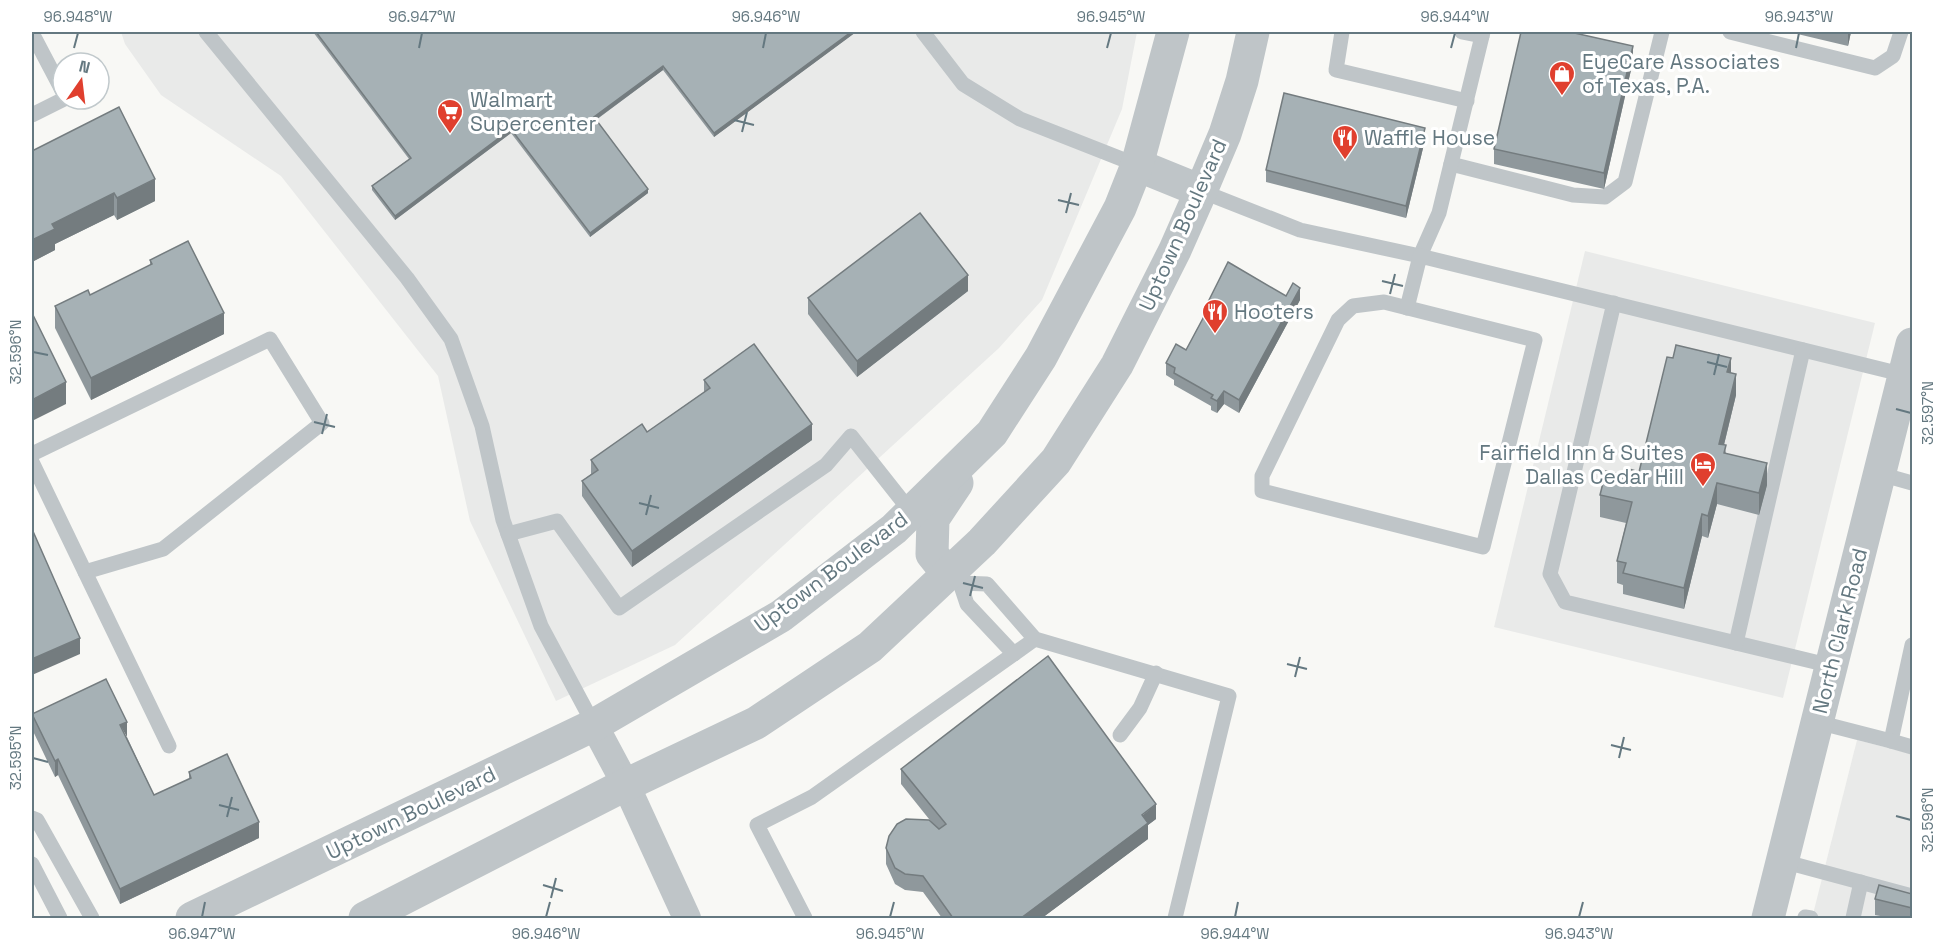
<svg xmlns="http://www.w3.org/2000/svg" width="1944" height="950" font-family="'Space Grotesk',sans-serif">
  <rect width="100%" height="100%" fill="#f8f8f5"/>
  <!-- built -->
  <g fill="#e9eae9">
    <path d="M121,32H1137L1122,109L1042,300L999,348L675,645L556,701L470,521L438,376L281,176L161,95L125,44Z"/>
    <path d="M1585,251L1875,323L1783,698L1494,627Z"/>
    <path d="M1857,740L1912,754V918H1812Z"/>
  </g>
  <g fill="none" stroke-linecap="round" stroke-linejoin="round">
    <!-- service -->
    <g stroke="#bfc5c8" stroke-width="15">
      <path d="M206,32L407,278L451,339L482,426L503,520L541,626L594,725"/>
      <path d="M923,32L963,84L1020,119L1137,165"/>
      <path d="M1342,32L1336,70L1467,101"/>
      <path d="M1462,32L1482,36"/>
      <path d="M1730,32L1875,68L1893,56L1901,32"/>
      <path d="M32,33L63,92"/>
      <path d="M32,115L64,99"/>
      <path d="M1451,164L1573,195L1605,197L1625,182L1662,32"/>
      <path d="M1201,191L1300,230L1420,256L1439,213L1483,32"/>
      <path d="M1384,302L1535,340L1483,547L1262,491V476L1338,320L1353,306Z"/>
      <path d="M1614,303L1550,574L1565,602L1832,666"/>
      <path d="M1407,308L1420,256L1905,375"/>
      <path d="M32,454L270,339L322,423L163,549L85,572L32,462"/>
      <path d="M1880,474L1912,483"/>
      <path d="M508,534L557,521L619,608L826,465L851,436L911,512"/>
      <path d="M85,572L169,746"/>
      <path d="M1736,643L1803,350"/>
      <path d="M1912,645L1891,741L1912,747"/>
      <path d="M1014,654L967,604L960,583L987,584L1035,639L1229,696L1175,918"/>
      <path d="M1817,722L1891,741"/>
      <path d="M1120,735L1140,708L1156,673"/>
      <path d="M32,818L37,820L92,918"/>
      <path d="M1782,861L1912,896"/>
      <path d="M32,864L60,918"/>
      <path d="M1805,917L1811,918"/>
      <path d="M805,918L757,825L812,797L1035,639"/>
      <path d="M1853,918L1861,882"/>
    </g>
    <!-- minor -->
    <path stroke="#bfc5c8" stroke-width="28" d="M594,725L626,785L687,918"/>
    <!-- tertiary -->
    <g stroke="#bfc5c8" stroke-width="33">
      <path d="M1137,165L1201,191"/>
      <path d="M948,574L932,554L933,519L957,483"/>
      <path d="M192,918L594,725L781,616L894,529L992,433L1041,357L1120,208L1137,165L1173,32"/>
      <path d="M365,918L613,791L756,723L870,647L982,542L1056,461L1117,365L1175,250L1201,191L1225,134L1242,81L1253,32"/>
      <path d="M1768,918L1912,344"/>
    </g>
  </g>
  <!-- wall -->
  <g fill="#8f989c">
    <path d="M313,32H856L714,137L663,70L596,120L648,193L590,237L511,133L395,220L372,190V186L409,159Z"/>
    <path d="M1789,32H1851L1848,46Z"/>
    <path d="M1633,61L1604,189L1494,164V149Z"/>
    <path d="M1425,140L1406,218L1266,182V170Z"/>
    <path d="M32,151L155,201L117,220L114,215L55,244V250L32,262Z"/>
    <path d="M150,260L224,334L91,400L55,328V306L90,295L150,266Z"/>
    <path d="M968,291L857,377L808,314V298Z"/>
    <path d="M1286,296L1300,300L1239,413L1224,404L1217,413L1211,410V406L1174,385V380L1166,375V363L1186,350L1206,313V306Z"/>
    <path d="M1731,372L1736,395L1724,445L1726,453L1767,485L1759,515L1717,504L1708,538L1702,536L1684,609L1623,594V585L1617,583V561L1626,523L1600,517V495L1627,476L1639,472Z"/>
    <path d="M704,380L812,440L632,567L582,496V481L591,474V460L647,432L704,392Z"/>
    <path d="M32,714L127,737L154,795L189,779V772L259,838L120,904L58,775L55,777L32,729Z"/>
    <path d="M901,769L1156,819L1148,825V839L1042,918H942L923,892L905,890L895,884L886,864V848L933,824L901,784Z"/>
    <path d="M1912,894V918H1891L1875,915V899Z"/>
  </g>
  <!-- shaded-wall -->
  <g fill="#747c7f">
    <path d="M851,32H856L714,137V133Z"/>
    <path d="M1848,32H1851L1848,46Z"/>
    <path d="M1633,46V61L1604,189V173Z"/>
    <path d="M663,66V70L594,121V117Z"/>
    <path d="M1425,128V140L1406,218V206Z"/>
    <path d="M511,129V133L395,220V216Z"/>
    <path d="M155,179V201L117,220V198Z"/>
    <path d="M648,189V193L590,237V233Z"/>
    <path d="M114,193V215L55,244V250L32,262V240L52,224Z"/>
    <path d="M968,275V291L857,377V361Z"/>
    <path d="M1300,288V300L1239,413V400Z"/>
    <path d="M224,313V334L91,400V378Z"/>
    <path d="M1731,358V380L1727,372Z"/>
    <path d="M1736,374V395L1719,465V444Z"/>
    <path d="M66,382V404L32,421V400Z"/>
    <path d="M1224,391V404L1217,413V401Z"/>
    <path d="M812,424V440L632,567V551Z"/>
    <path d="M1767,463V485L1759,515V493Z"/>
    <path d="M1717,483V504L1708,538V516Z"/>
    <path d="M1702,514V536L1684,609V588Z"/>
    <path d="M80,638V654L32,675V659Z"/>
    <path d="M127,722V737L120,725Z"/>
    <path d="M58,759V775L55,777V761Z"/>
    <path d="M1156,804V819L1148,825V839L1042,918H1021Z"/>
    <path d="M259,822V838L120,904V889Z"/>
  </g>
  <!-- building -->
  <g fill="#a6b1b5" stroke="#747c7f" stroke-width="1.5">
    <path d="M316,32H851L714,133L663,66L594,117L648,189L590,233L511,129L395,216L372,186L411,158Z"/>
    <path d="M1521,32H1570L1633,46L1604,173L1494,149Z"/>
    <path d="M1284,93L1425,128L1406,206L1266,170Z"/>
    <path d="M119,107L155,179L117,198L114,193L52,224L55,229L32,240V151Z"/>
    <path d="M920,213L968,275L857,361L808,298Z"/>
    <path d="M188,241L224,313L91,378L55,306L88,290L90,295L152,264L150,260Z"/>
    <path d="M1228,262L1286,296L1293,283L1300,288L1239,400L1224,391L1217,401L1211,398L1213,395L1174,373L1175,368L1166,363L1176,344L1186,350L1209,307L1206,306Z"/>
    <path d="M33,315L66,382L32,400V316Z"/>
    <path d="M754,344L812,424L632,551L582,481L598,470L591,460L642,424L647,432L710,388L704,380Z"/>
    <path d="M1676,345L1731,358L1727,372L1736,374L1719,444L1726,445L1724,453L1767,463L1759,493L1717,483L1708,516L1702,514L1684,588L1623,573L1626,563L1617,561L1632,502L1600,495L1606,471L1627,476L1629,469L1639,472L1667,357L1673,358Z"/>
    <path d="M32,529L80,638L32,659Z"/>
    <path d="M1048,656L1156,804L1142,815L1148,823L1021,918H953L923,876L905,874L895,868L886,848L889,836L897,824L906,819L929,820L939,829L946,824L901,769Z"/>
    <path d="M106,679L127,722L120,725L154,795L191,778L189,772L227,754L259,822L120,889L58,759L55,761L32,714Z"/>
    <path d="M1879,885L1912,894V908L1875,899Z"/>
  </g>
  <!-- ticks -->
  <path fill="none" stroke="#647880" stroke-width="2" d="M74,48L78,33M419,48L422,33M763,48L766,33M1107,48L1111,33M1451,48L1455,33M1796,48L1799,33M734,120L754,125M742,132L747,112M1058,200L1079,205M1066,213L1071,193M1382,281L1403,286M1390,294L1395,274M33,352L48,355M1707,362L1727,367M1714,375L1719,354M1896,409L1911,413M314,422L335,427M322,434L327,414M639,503L659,508M646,515L651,495M963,583L983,588M970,596L975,576M1287,664L1307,669M1295,677L1300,657M1611,745L1631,750M33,758L48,762M1619,758L1624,737M219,805L239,810M1896,816L1911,820M227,817L232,797M543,885L563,891M551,898L556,878M202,917L205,902M546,917L550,902M890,917L894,902M1235,917L1238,902M1579,917L1583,902"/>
  <!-- icons -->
  <defs>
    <symbol id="shop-pin" viewBox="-11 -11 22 30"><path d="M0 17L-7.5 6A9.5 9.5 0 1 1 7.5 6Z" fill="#e03f2e" stroke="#fff"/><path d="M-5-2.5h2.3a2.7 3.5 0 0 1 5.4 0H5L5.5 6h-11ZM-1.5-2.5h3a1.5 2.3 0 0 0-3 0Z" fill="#fff"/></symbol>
    <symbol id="supermarket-pin" viewBox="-11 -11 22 30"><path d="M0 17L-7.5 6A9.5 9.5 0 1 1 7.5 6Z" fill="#e03f2e" stroke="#fff"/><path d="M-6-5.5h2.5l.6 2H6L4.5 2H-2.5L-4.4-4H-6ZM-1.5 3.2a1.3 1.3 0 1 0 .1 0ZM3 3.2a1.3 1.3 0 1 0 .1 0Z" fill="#fff"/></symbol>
    <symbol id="restaurant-pin" viewBox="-11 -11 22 30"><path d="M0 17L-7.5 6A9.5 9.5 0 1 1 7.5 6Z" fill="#e03f2e" stroke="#fff"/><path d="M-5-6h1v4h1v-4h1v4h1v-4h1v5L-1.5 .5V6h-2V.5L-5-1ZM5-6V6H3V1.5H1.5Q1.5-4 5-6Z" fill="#fff"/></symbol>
    <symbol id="hotel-pin" viewBox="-11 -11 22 30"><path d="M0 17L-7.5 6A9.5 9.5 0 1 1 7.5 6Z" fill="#e03f2e" stroke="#fff"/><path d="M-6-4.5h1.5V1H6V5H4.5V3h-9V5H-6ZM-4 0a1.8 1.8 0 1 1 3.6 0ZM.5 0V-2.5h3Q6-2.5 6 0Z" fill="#fff"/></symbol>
  </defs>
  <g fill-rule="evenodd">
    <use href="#shop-pin" x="1547" y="59" width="30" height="40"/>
    <use href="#supermarket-pin" x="435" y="97" width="30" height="40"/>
    <use href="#restaurant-pin" x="1330" y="123" width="30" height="40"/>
    <use href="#restaurant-pin" x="1200" y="297" width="30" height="40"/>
    <use href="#hotel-pin" x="1688" y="450" width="30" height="40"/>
  </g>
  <g text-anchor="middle" stroke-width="6" stroke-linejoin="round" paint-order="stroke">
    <!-- poi labels -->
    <g font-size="21" fill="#647880" stroke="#fff" text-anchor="start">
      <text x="1582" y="69">EyeCare Associates<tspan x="1582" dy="24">of Texas, P.A.</tspan></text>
      <text x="470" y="107">Walmart<tspan x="470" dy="24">Supercenter</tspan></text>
      <text x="1364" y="145">Waffle House</text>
      <text x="1234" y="319">Hooters</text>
      <text x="1684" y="460" text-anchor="end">Fairfield Inn &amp; Suites<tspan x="1684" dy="24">Dallas Cedar Hill</tspan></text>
    </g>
    <!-- street labels -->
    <g font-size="21" fill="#647880" stroke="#fff">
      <text transform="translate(1183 225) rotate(-66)" y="7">Uptown Boulevard</text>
      <text transform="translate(831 572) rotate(-37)" y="7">Uptown Boulevard</text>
      <text transform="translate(1840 631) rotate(-76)" y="7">North Clark Road</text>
      <text transform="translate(411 813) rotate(-26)" y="7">Uptown Boulevard</text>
    </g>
  </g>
  <!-- border -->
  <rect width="1944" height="950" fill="none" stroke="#ffffff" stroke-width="66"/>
  <!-- north arrow -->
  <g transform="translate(81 81) rotate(14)"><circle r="28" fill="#ffffff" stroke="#c1c9cc" stroke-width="1.5"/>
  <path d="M0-4.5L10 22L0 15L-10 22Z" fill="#e03f2e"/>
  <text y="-9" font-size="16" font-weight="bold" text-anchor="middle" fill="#647880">N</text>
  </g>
  <rect x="33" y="33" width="1878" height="884" fill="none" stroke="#647880" stroke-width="2"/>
  <g font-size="15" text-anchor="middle" fill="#647880">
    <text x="78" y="22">96.948°W</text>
    <text x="422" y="22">96.947°W</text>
    <text x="766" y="22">96.946°W</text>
    <text x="1111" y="22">96.945°W</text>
    <text x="1455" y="22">96.944°W</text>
    <text x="1799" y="22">96.943°W</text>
    <text transform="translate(16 352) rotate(-90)" y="5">32.596°N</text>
    <text transform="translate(1928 413) rotate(-90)" y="5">32.597°N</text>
    <text transform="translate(16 758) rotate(-90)" y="5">32.595°N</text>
    <text transform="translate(1928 820) rotate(-90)" y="5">32.596°N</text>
    <text x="202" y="939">96.947°W</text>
    <text x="546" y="939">96.946°W</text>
    <text x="890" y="939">96.945°W</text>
    <text x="1235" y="939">96.944°W</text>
    <text x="1579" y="939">96.943°W</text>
  </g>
</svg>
